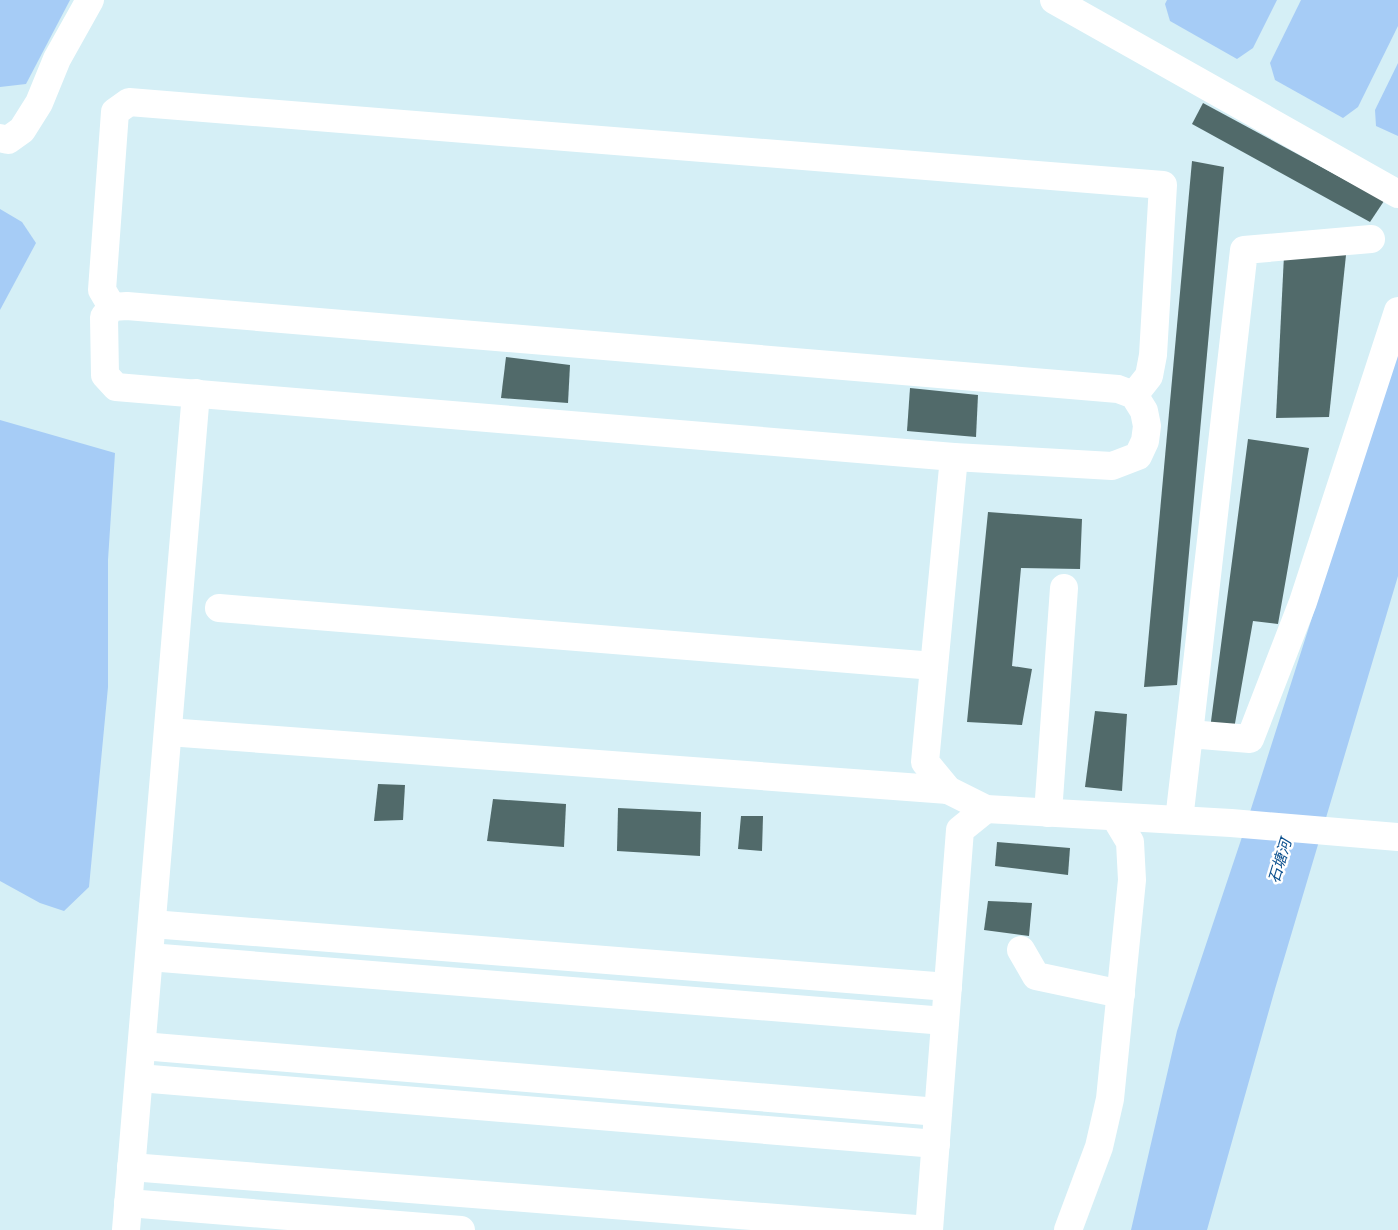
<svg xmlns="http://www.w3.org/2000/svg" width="1398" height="1230" font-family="Literata,'Noto Sans SC',serif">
  <rect width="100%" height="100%" fill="#d5eff6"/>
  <!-- water -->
  <g fill="#a6ccf6">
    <path d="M0,0H70L26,84L0,87Z"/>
    <path d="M1167,0H1277L1253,48L1237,59L1170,21L1165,4Z"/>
    <path d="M1301,0H1398V26L1358,107L1343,118L1275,80L1270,63Z"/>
    <path d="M1398,63V136L1376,126L1375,110Z"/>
    <path d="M0,209L22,222L36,243L0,310Z"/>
    <path d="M1398,348V576L1275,989L1207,1230H1131L1177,1031L1243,834Z"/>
    <path d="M0,420L115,453L108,560V687L89,887L64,911L40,903L0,881Z"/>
  </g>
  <!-- building -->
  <g fill="#516a6a">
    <path d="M1203,103L1384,201L1370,222L1192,124Z"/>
    <path d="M1192,161L1224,167L1177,685L1144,687Z"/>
    <path d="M1284,255H1346L1329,417L1276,418Z"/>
    <path d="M506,357L570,365L568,403L501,398Z"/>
    <path d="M910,388L978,395L976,437L907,431Z"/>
    <path d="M1248,439L1309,448L1278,624L1253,621L1234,729H1210Z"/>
    <path d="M988,512L1082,519L1080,569L1021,568L1012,666L1032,669L1022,725L967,722Z"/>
    <path d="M1095,711L1127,714L1122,791L1085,787Z"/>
    <path d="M378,784L405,785L403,820L374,821Z"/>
    <path d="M493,799L566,804L564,847L487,841Z"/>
    <path d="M618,808L701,812L700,856L617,851Z"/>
    <path d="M741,816H763L762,851L738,849Z"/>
    <path d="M997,842L1070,848L1068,875L995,866Z"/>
    <path d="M988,901L1032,903L1029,936L984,930Z"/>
  </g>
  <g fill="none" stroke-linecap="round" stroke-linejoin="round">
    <!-- minor -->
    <g stroke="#fff" stroke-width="28">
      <path d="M1054,0L1398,194"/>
      <path d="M0,138L8,140L22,130L39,103L57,59L90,0"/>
      <path d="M127,306L1118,389L1134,395L1144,411L1147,426L1145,441L1138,456L1112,466L954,457L116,387L105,375L104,317L112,307Z"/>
      <path d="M112,307L102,290L115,112L129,102L1163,185L1153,355L1149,376L1134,395"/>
      <path d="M954,457L925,762L948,790L986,809L1231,823L1398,837"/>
      <path d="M219,608L934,666"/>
      <path d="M168,732L948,790"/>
      <path d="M1189,734L1244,250L1371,239"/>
      <path d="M1048,813L1064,588"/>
      <path d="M1179,820L1189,734L1250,739L1303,602L1398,311"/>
      <path d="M152,924L948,987"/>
      <path d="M1021,950L1036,976L1121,994"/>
      <path d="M149,957L945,1021"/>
      <path d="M142,1046L938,1112"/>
      <path d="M139,1078L936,1144"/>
      <path d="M131,1167L929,1230"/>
      <path d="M128,1203L461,1230"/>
      <path d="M126,1230L196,393"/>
      <path d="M929,1230L960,830L986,809"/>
      <path d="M1068,1230L1099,1147L1110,1099L1132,880L1130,842L1115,817"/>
    </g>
  </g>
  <g text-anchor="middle" stroke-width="5" stroke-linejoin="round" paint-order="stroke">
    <!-- water labels -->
    <g font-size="15" font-style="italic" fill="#0a4f8d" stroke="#fff">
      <text transform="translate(1280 861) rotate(-73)" y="5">石塘河</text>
    </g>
  </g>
</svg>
